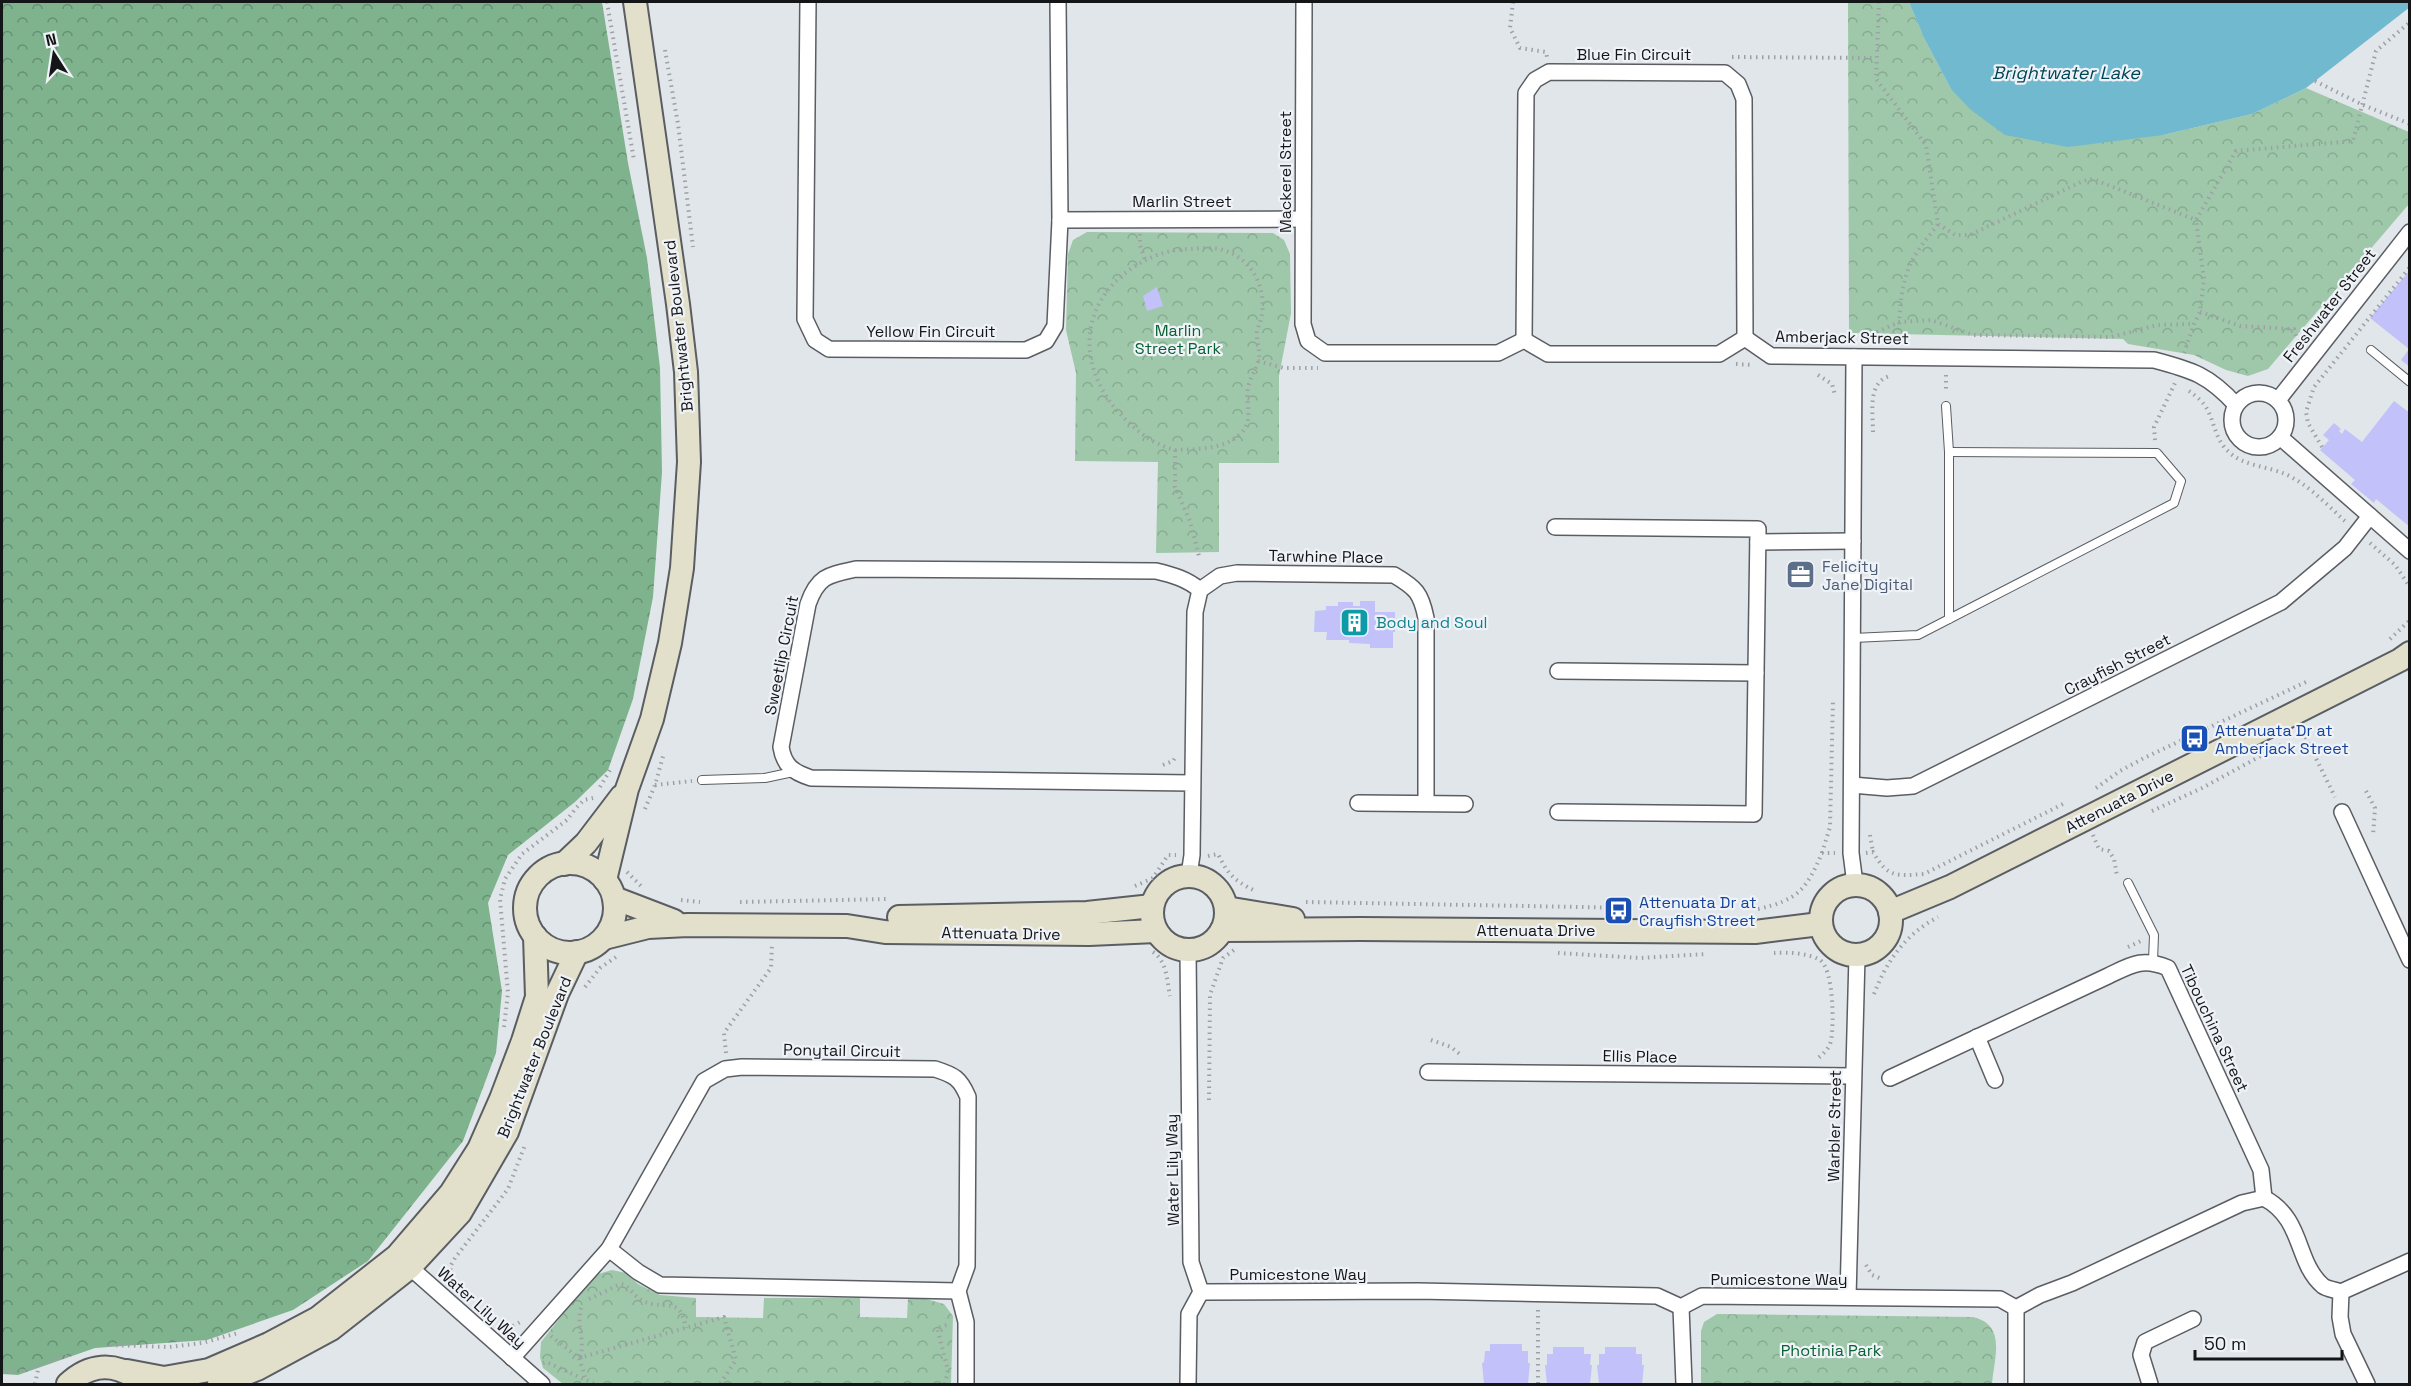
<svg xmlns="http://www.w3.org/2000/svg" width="2411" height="1386" font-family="'Space Grotesk',sans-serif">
  <defs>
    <pattern id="forest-crowns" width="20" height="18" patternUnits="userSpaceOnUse" patternTransform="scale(1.5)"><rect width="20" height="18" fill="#7eb38d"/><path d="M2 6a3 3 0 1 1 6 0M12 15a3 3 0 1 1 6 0" fill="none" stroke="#669072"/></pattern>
    <pattern id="park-crowns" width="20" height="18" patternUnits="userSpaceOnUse" patternTransform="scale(1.5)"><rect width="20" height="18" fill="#9ec8a9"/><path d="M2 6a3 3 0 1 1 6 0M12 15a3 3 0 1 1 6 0" fill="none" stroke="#87ab91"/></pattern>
  </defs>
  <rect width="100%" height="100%" fill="#e1e6eb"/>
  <!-- forest -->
  <path fill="url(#forest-crowns)" d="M2,2H602L628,163L647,258L660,368L662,472L653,597L633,699L608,770L575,802L508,855L488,903L502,991L496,1053L463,1141L368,1261L293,1310L207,1340L95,1348L18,1375L2,1374Z"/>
  <!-- park -->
  <g fill="url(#park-crowns)">
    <path d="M1848,2H1909L1924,38L1951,89L2163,135L2252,114L2306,88L2409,132V204L2268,369L2248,376L2226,370L2194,355L2128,344L2123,339L1849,333Z"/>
    <path d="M1087,232L1273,233L1284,240L1290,254L1291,313L1279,376V463H1219V552L1156,553L1158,462L1075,461L1076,373L1066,330L1068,254L1073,240Z"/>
    <path d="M612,1270L626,1273L638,1284L660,1295L696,1298V1317L763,1318L764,1298H860V1317L907,1318L908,1298L926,1299L944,1304L953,1316L951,1384H563L543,1368L540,1357L541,1342L588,1282L598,1274Z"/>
    <path d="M1717,1314L1973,1317C2007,1325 1994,1358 1992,1384H1701V1331L1704,1322Z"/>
  </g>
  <!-- water -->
  <path fill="#70b9ce" d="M1909,2H2409L2410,7L2306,88L2252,114L2163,135L2068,147L2005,135L1971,110L1951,89L1924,38Z"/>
  <!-- building -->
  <g fill="#c3c1f9">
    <path d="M2410,270V367L2401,360L2409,349L2370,318Z"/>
    <path d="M1157,287L1163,306L1147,311L1143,296Z"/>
    <path d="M2394,401L2410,413V527L2376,499L2374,503L2351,484L2355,480L2320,450L2329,440L2323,435L2334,423L2341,429L2339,431L2342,434L2345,429L2362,442Z"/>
    <path d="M1360,601H1375V612H1395V632H1393V648H1370V644L1349,643V640H1326L1327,632H1314L1315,611L1326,610V606H1338V602H1353V606H1360Z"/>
    <path d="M1490,1344H1522V1351H1528V1363H1530L1528,1384H1484L1482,1363L1484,1362L1485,1351H1490Z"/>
    <path d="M1553,1347H1584V1354H1591L1590,1365H1592L1590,1384H1547L1545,1365H1547V1354H1553Z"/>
    <path d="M1605,1347H1636V1354H1642V1365H1644L1642,1384H1599L1597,1365H1599V1354H1605Z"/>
  </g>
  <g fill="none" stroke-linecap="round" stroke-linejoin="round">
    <defs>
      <g id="lane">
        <path d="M2371,350L2410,382"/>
        <path d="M1946,406L1949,452V619"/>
        <path d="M1853,638L1918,635L2174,503L2181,481L2157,453L1949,452"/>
        <path d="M702,780L765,778L793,772"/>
        <path d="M2128,883L2154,935L2153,961"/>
      </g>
      <g id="street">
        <path d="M808,2L805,319L815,340L829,349L1026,350L1046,341L1055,326L1060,220L1058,2"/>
        <path d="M1304,2L1303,324L1308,341L1325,353H1498L1524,340L1548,354H1719L1745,338L1771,356L2154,360C2192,370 2209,375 2236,405"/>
        <path d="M1060,220L1303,219"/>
        <path d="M1524,340L1526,93L1535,80L1549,72L1725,73L1738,84L1744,99L1745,338"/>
        <path d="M1854,357L1851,853L1855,884"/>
        <circle cx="2259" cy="420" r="27"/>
        <path d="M2278,400L2410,232"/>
        <path d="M2280,437L2410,551"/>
        <path d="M1555,527L1758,529L1754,814L1558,812"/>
        <path d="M1758,542L1853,541"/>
        <path d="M1200,590L1220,576L1237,573L1394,575C1416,588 1421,593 1426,618V803"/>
        <path d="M1558,671L1756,673"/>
        <path d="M1852,785L1887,788L1913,786L2281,602L2345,548L2370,516"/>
        <path d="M1358,803L1465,804"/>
        <path d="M2342,812L2410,960"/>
        <path d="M1189,875L1192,855L1195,612L1200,590C1187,579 1173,575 1156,571L856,569C828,575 818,576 808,604L781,747C784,766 793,772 811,778L1192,783"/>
        <path d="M1188,950L1191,1262L1201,1292L1189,1314L1188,1384"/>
        <path d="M1977,1037L1995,1080"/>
        <path d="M1428,1072L1853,1076"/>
        <path d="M1890,1078L2108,976C2131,965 2142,957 2168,968L2261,1170L2264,1198"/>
        <path d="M2264,1198C2304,1219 2295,1262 2323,1286C2327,1289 2336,1290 2341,1292L2410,1261"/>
        <path d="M609,1249L638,1272L660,1285L958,1291"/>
        <path d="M404,1262L542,1384"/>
        <path d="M1201,1292L1418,1291L1657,1296L1681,1307L1702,1296L2000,1299L2016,1308L2040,1295L2072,1283L2242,1203L2264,1198"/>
        <path d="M2341,1292L2340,1317L2343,1334L2367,1384"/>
        <path d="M1848,1297L1857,956"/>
        <path d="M1681,1307L1684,1384"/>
        <path d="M512,1358L609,1249L704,1081L725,1069L742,1067L935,1069C954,1075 960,1078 968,1097L967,1266L958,1291L966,1322V1384"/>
        <path d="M2016,1384V1308"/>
        <path d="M2150,1384L2141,1355L2145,1342L2193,1319"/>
      </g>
      <g id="secondary">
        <circle cx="570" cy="908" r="45"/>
        <path d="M564,864L586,843L621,797"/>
        <circle cx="1189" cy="913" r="37"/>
        <path d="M605,880L627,789L652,719L670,643L682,568L689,462L686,372L678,304L635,2"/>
        <circle cx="1856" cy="920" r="35"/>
        <path d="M614,898L674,921"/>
        <path d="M1226,908L1293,919"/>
        <path d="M1890,912L1950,887L2400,660L2410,653"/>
        <path d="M899,917L1087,913L1152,906"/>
        <path d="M1222,930L1360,929L1755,932L1820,924"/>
        <path d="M604,938L648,927L688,925L847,926L885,932L1089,934L1156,931"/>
        <path d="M127,1371L164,1378L209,1370L269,1344L318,1318L397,1256L451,1193L479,1149L501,1099L523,1041L537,997L535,936"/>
        <path d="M68,1384C89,1364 114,1362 137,1379"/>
        <path d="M219,1384L257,1369L331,1329L410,1267L460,1213L507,1132L557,994L577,952"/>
      </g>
    </defs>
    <!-- lane casing -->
    <use href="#lane" stroke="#5a5d62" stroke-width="10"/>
    <!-- street casing -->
    <use href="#street" stroke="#5a5d62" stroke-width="18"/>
    <!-- secondary casing -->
    <use href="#secondary" stroke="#5a5d62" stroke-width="26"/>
    <!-- path -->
    <g stroke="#9da1a5" stroke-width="4" stroke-dasharray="1.5 4.5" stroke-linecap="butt">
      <path d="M607,2L634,160"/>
      <path d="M1513,2L1510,28L1520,48L1546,52L1547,57"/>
      <path d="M1879,2L1876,79L1926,145L1938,224L1955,235H1970L2083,181L2093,179L2196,220L2236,151L2353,141L2376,51L2410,22"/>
      <path d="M665,50L678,124L693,247"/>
      <path d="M1732,57L1875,58"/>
      <path d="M2315,81L2363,105L2410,124"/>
      <path d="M1140,234V245L1145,260"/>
      <path d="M2200,312L2240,326L2294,329L2297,339L2302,346"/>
      <path d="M1867,339L1877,332L1899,322L1931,320L1974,335L2111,337L2157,325L2194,324"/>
      <path d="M1899,342C1899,315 1900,283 1913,259C1920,246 1930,235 1938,224"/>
      <path d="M2184,353L2194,324L2200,312L2204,279L2196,220"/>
      <path d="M1258,361L1284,368H1318"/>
      <path d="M1736,364L1752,365"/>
      <path d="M1818,375L1832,384L1835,395"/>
      <path d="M1946,375V393"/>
      <path d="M2189,391C2196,396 2204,402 2208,411C2215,425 2216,441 2229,452C2243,466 2267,466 2285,474C2308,484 2327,505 2346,522"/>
      <path d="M1873,432C1873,413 1867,382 1890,376"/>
      <path d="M2155,440L2154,427L2175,383"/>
      <path d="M2322,447L2308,423L2306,412L2314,387L2410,267"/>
      <path d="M1175,450C1196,449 1222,450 1239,435C1255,421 1245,405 1248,388C1250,377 1257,369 1259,358C1260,349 1256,340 1257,331C1259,325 1261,320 1262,314C1266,286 1251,258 1223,250C1214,247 1201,248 1191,249C1169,249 1150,256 1132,268C1075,307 1078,373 1125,419C1139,433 1155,445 1175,450V487L1190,521L1199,556"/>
      <path d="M2370,543L2395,565L2410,587"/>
      <path d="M2390,639L2410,620"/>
      <path d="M2303,732L2335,797"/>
      <path d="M1163,765L1173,761L1176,756"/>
      <path d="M655,785L692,781"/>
      <path d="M600,787L610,770"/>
      <path d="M2096,788L2120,771L2144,758L2306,682"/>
      <path d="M2366,791L2375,808L2373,836"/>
      <path d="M645,809L655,785L664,753"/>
      <path d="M2152,811L2202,788L2281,745"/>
      <path d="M1870,835L1873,852"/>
      <path d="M2093,835L2099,849L2109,851L2114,859L2117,876"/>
      <path d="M1822,853L1830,827L1833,699"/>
      <path d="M1866,853L1873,852C1888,878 1896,876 1924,874L2065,803"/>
      <path d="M1208,856L1218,854C1228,875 1234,880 1255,891"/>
      <path d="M627,872L641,886"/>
      <path d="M1135,886L1153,878L1168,855H1176"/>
      <path d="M681,900L700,902"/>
      <path d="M740,902L889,899"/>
      <path d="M1306,902L1634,908"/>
      <path d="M1758,909C1798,900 1806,890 1822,853H1835"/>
      <path d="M2128,947L2143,940"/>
      <path d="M1153,952C1167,961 1167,981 1170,996"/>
      <path d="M1558,953L1640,958L1706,954"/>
      <path d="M1774,953C1788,952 1808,953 1820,960C1834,970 1834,1025 1831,1041C1829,1049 1823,1054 1817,1059"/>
      <path d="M585,987L600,968L616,957"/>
      <path d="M1874,994C1887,960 1906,934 1938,917"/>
      <path d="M504,1027L508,993L500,899L505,879L522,854L567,820L576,808L584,800L593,798"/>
      <path d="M1431,1040L1451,1047L1461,1055"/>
      <path d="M726,1053L724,1033L771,968L772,944"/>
      <path d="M1639,1056L1650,1053L1657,1056"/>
      <path d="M1209,1100L1210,995L1223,958L1234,950"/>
      <path d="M1866,1265L1872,1275L1882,1279"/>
      <path d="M453,1282L450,1267L455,1258L508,1189L525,1145"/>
      <path d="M589,1299L621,1284C630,1286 634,1297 643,1301C666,1311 680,1295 686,1328"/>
      <path d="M1538,1310V1384"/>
      <path d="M501,1325L513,1326L522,1321"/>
      <path d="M551,1336L579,1358L586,1380"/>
      <path d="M110,1345L169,1347L202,1343L238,1333"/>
      <path d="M580,1357C586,1340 575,1323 582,1306"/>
      <path d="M579,1358L724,1317L736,1360L720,1384"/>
      <path d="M543,1363L546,1362L595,1384"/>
      <path d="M2,1371L16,1372L71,1354"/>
      <path d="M35,1384L39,1365"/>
      <path d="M945,1384L948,1370L937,1328L950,1324"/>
    </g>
    <!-- lane -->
    <use href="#lane" stroke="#fff" stroke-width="8"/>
    <!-- street -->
    <use href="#street" stroke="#fff" stroke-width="15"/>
    <!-- secondary -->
    <use href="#secondary" stroke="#e2e0cb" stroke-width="22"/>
  </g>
  <!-- icons -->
  <defs>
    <symbol id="office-square" viewBox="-11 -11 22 22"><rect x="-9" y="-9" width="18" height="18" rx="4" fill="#5c6f8a" stroke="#eff3f8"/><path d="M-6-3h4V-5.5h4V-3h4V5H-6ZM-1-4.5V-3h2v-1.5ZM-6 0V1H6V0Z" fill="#fff"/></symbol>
    <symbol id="building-square" viewBox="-11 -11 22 22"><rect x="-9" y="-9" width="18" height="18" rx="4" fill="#0f9aa8" stroke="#eff3f8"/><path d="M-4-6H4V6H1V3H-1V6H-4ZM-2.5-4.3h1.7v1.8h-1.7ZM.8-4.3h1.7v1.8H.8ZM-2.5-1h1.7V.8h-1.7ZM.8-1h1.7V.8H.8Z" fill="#fff"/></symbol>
    <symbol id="bus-square" viewBox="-11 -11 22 22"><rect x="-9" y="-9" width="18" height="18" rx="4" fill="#1a4fb4" stroke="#eff3f8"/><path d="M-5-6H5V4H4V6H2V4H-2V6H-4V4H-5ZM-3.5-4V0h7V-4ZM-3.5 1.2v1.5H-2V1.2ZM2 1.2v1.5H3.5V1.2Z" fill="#fff"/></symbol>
  </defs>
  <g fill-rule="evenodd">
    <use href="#office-square" x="1784" y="558" width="33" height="33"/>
    <use href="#building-square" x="1338" y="606" width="33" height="33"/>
    <use href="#bus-square" x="2178" y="722" width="33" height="33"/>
    <use href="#bus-square" x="1602" y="894" width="33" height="33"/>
  </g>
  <g text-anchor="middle" stroke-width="4.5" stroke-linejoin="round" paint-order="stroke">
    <!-- street labels -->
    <g font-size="16" fill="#141517" stroke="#eff3f8">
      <text x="1634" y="60">Blue Fin Circuit</text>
      <text transform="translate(1285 172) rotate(-90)" y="6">Mackerel Street</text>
      <text x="1182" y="207">Marlin Street</text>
      <text transform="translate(2329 305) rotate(-52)" y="6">Freshwater Street</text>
      <text transform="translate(678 326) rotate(-96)" y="6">Brightwater Boulevard</text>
      <text x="931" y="337">Yellow Fin Circuit</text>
      <text transform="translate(1842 337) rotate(1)" y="6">Amberjack Street</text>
      <text transform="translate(1326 556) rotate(1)" y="6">Tarwhine Place</text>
      <text transform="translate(781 655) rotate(-79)" y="6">Sweetlip Circuit</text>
      <text transform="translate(2117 664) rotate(-27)" y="6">Crayfish Street</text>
      <text transform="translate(2119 801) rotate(-27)" y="6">Attenuata Drive</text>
      <text x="1536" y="936">Attenuata Drive</text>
      <text transform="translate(1001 933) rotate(1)" y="6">Attenuata Drive</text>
      <text transform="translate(2215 1028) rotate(65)" y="6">Tibouchina Street</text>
      <text transform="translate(842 1050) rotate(1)" y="6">Ponytail Circuit</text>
      <text transform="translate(1640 1056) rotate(1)" y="6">Ellis Place</text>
      <text transform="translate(534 1057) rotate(-68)" y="6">Brightwater Boulevard</text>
      <text transform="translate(1834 1126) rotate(-89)" y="6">Warbler Street</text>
      <text transform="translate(1172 1170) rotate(-91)" y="6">Water Lily Way</text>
      <text x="1298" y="1280">Pumicestone Way</text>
      <text x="1779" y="1285">Pumicestone Way</text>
      <text transform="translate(482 1307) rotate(42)" y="6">Water Lily Way</text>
    </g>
    <!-- park labels -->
    <g font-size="16" fill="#086132" stroke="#eff3f8">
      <text x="1178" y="336">Marlin<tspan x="1178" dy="18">Street Park</tspan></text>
      <text x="1831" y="1356">Photinia Park</text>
    </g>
    <!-- service labels -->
    <g font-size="16" fill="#4e5e75" stroke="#eff3f8" text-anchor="start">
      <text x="1822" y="572">Felicity<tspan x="1822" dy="18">Jane Digital</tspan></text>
    </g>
    <!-- culture labels -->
    <g font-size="16" fill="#0d838f" stroke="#eff3f8" text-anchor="start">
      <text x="1376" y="628">Body and Soul</text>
    </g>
    <!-- transit labels -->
    <g font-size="16" fill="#164399" stroke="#eff3f8" text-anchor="start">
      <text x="2215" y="736">Attenuata Dr at<tspan x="2215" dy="18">Amberjack Street</tspan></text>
      <text x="1639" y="908">Attenuata Dr at<tspan x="1639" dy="18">Crayfish Street</tspan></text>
    </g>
    <!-- water labels -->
    <g font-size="18" font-style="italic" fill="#004554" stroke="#eff3f8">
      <text x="2066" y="79">Brightwater Lake</text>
    </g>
  </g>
  <!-- border -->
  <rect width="2411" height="1386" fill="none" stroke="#141517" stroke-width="6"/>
  <!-- north arrow -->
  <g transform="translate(54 54) rotate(348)" stroke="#eff3f8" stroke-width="4.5" paint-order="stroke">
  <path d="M0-4.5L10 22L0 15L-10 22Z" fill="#141517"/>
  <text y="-9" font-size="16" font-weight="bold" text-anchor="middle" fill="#141517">N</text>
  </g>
  <!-- scale -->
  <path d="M2195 1350v9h147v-9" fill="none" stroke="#141517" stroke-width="3"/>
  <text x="2204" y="1350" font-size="18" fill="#141517" stroke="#eff3f8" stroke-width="4.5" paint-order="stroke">50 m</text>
</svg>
